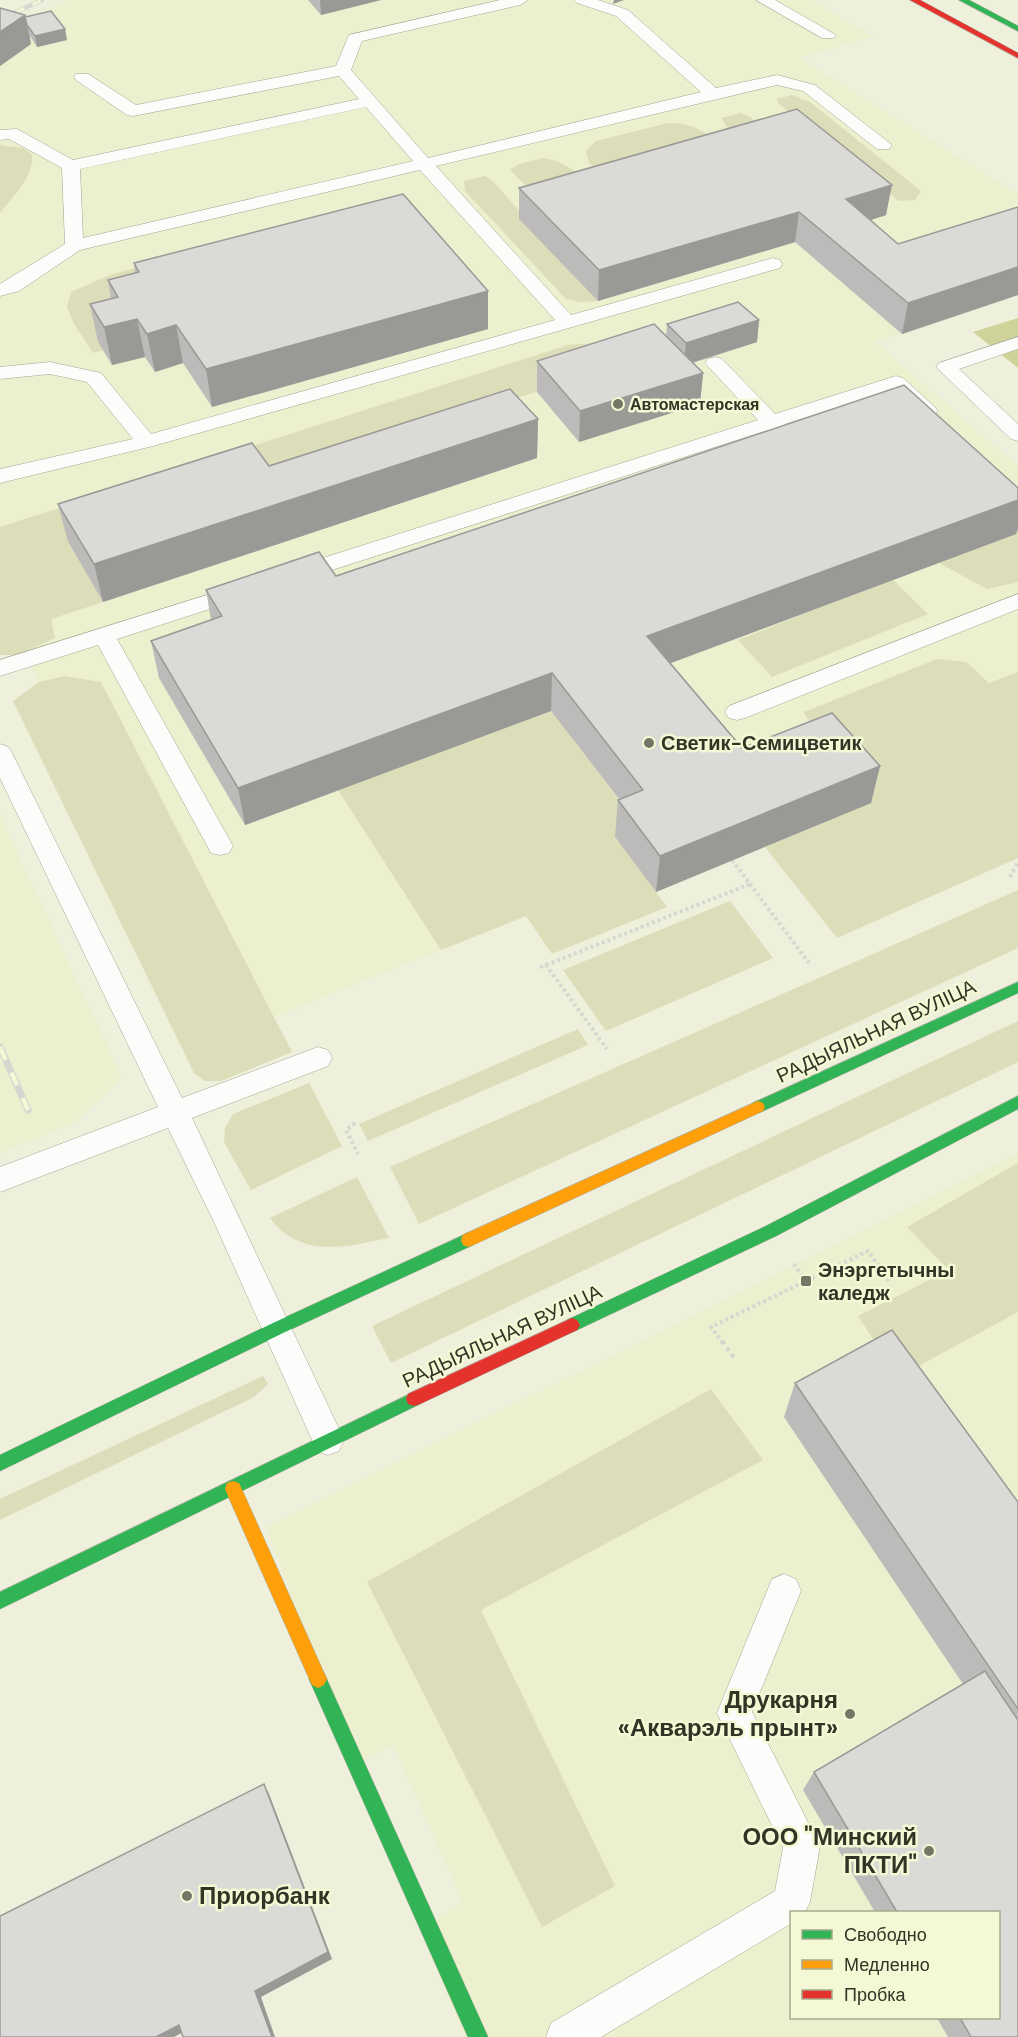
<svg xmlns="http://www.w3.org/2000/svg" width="1018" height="2037" font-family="'DM Sans',sans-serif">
  <rect width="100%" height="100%" fill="#eef0dc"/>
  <!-- built -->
  <g fill="#ecf0cf" fill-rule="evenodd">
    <path d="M66,0H812L873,36L800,58L1018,194V295L902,334L874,341L1018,466V718L871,803L656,892L639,870L223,1038L0,606V32Z"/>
    <path d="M0,815L122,1077L74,1123L0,1153Z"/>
    <path d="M1018,1153V2037H464L420,1928L463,1903L393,1745L354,1763L266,1527ZM792,1912H998V2018H792Z"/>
  </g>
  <!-- green -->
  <g fill="#dbdeb8">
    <path d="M792,95L810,102L921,191L915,200L899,201L779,104L777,99Z"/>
    <path d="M740,113L750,117L780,143L754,151L727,127L721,118Z"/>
    <path d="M668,123C700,123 710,136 730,158L619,190L589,163L586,151L596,141Z"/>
    <path d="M0,145L23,148L32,154C35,176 12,197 0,213Z"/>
    <path d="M543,158C571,162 580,177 600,195L551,210L510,170L519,164Z"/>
    <path d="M485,176L493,181L598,301L581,302L566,299L465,191L464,181Z"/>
    <path d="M146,265L103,350L93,353L73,322L67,307L71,292L110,275Z"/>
    <path d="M594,343L623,364L68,543L103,602L51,619L55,638L18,655H0V527L568,345Z"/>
    <path d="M1018,513V582L987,589L939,563Z"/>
    <path d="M892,579L928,614L772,677L738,640Z"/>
    <path d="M937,659L966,662L989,683L1018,672V858L837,938L765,847L870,803L824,750L804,712Z"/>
    <path d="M65,676L101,682L292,1052L221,1081H205L194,1073L13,701L39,682Z"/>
    <path d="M551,711L640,827L615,837L667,907L552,954L526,916L441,950L338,790Z"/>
    <path d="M1018,890V948L419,1224L390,1167Z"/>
    <path d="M730,901L773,958L606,1031L563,970Z"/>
    <path d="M1018,1021V1062L391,1363L372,1326Z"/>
    <path d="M578,1029L588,1045L368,1141L359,1124Z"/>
    <path d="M309,1083L342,1146L251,1190L224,1142L225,1128L233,1114Z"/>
    <path d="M1018,1163V1312L898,1377L858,1316L949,1270L907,1227Z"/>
    <path d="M357,1177L389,1238C345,1247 301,1259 270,1218Z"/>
    <path d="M263,1376L268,1384L254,1397L0,1520V1499Z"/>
    <path d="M711,1389L763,1460L481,1610L615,1886L542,1927L367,1582Z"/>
  </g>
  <!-- forest -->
  <path fill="#cfd39a" d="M1018,318V368L973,332Z"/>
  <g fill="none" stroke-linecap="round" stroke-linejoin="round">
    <defs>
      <g id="lane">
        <path d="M500,0H528L520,5L362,41L351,70L428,158L701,92L616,16L577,3L574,0H598L628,10L716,88L777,75L815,85L892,145L889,149H877L803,91L777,85L436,166L571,315L773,258L780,260L782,264L780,268L153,446L0,483V469L133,439L87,382L50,374L0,379V367L50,362L101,373L151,434L555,320L420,170L80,250L19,291L0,296V284L65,244L62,168L9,139L0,140V130L17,129L73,160L359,99L339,76L133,116L127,115L76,80L74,77L76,74H88L136,105L336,66L349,35ZM366,107L413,161L83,238L80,169Z"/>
        <path d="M756,0H775L836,35L834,38H822Z"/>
        <path d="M1018,337V349L959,369L1018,424V441L1011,439L936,367L939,363Z"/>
        <path d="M715,357L722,359L775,414L896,376L903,378L938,410L935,414C918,419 905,400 893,389L785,424L792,433L789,437C779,440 775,437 768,430L301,580L293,582L285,580L282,575L285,570L758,420L705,363L708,359Z"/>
        <path d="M242,584L250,586L253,591L250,596L117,639L233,846L229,853L220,855L211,853L98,645L0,676V660Z"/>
        <path d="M1018,594V609L745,718L737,720L729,718L725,712L729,706Z"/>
        <path d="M0,744L8,747L12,753L182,1098L318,1047L328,1050L332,1058L328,1066L192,1118L339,1429L344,1440L339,1451L328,1455L317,1451L214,1222L168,1128L0,1192V1167L158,1107L0,778Z"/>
        <path d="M784,1574L796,1579L801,1591L752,1712L820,1846L810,1902L805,1912H792V1923L601,2037H546L551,2023L775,1891L783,1848L717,1713L772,1579Z"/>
      </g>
      <g id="fast">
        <path d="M959,0H969L1018,26V31Z"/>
        <path d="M1018,982V993L763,1111L758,1113L753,1111L751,1107L753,1103Z"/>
        <path d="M1018,1096V1109L776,1236L577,1330L572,1332L567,1330L564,1325L567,1320L766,1226Z"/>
        <path d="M468,1233L473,1235L475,1240L473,1245L283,1333L0,1471V1455L273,1323Z"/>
        <path d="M414,1392L420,1394L422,1399L420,1404L0,1609V1592Z"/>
        <path d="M318,1670L324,1673L488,2037H468L309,1679L312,1673Z"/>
      </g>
      <g id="slow">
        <path d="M758,1101L763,1103L765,1107L763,1111L473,1245L468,1247L463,1245L461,1240L463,1235Z"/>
        <path d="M233,1481L239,1483L324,1673L327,1679L324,1685L318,1688L312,1685L225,1489L227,1483Z"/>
      </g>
      <g id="jam">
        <path d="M910,0H920L1018,53V58Z"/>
        <path d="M572,1318L577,1320L580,1325L577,1330L420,1404L414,1406L408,1404L406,1399L408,1394Z"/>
      </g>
    </defs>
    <!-- lane casing -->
    <use href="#lane" stroke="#a3a494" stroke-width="1"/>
    <!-- fast casing -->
    <use href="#fast" stroke="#a3a494" stroke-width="1"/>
    <!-- slow casing -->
    <use href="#slow" stroke="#a3a494" stroke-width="1"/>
    <!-- jam casing -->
    <use href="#jam" stroke="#a3a494" stroke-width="1"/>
    <!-- path-far1 -->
    <g stroke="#d6d7d1" stroke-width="4" stroke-dasharray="3 3" stroke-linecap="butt">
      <path d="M732,860L809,963"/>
      <path d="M1010,877L1018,862"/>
      <path d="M546,965L750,884"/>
      <path d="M540,967L546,965L607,1049"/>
      <path d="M355,1123L346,1130L358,1154"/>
      <path d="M794,1264L806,1281"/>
      <path d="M723,1343L711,1327L868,1251L890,1282"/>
    </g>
    <!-- path -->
    <path stroke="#d6d7d1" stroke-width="4.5" stroke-dasharray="4 4" stroke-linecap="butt" d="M722,1341L735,1359"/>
    <!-- lane -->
    <use href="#lane" fill="#fcfdfa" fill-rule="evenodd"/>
    <!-- fast -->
    <use href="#fast" fill="#30b455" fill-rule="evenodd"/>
    <!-- slow -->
    <use href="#slow" fill="#ff9f0a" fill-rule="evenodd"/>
    <!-- jam -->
    <use href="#jam" fill="#e5322d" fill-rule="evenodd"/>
    <defs>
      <path id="rail-far1" d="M0,20L42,0"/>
      <path id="rail" d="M0,1047L28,1110"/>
    </defs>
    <!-- rail-far1 casing -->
    <use href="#rail-far1" stroke="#d6d7d1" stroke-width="4.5"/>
    <!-- rail casing -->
    <use href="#rail" stroke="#d6d7d1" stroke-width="7"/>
    <!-- rail-far1 -->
    <use href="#rail-far1" stroke="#f4f8d4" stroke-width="3" stroke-dasharray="9" stroke-linecap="butt"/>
    <!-- rail -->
    <use href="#rail" stroke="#f4f8d4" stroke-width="4.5" stroke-dasharray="14" stroke-linecap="butt"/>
  </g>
  <!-- wall -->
  <g fill="#bcbbb9">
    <path d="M308,0H381L321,15Z"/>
    <path d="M25,15V17L67,40L37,47L30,36L31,44L0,66Z"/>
    <path d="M519,188L886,215L871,220L898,244L1018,207V295L902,334L795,242L598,301L519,219Z"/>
    <path d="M134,263L488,291V329L212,407L183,363L155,372L145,357L112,365L98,342L90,304L111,299L108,280L135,273Z"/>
    <path d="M759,320L757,342L693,363L703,373L700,404L579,442L537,392V361L666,337L667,324Z"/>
    <path d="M538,419L537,458L103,602L68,542L58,504L269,466Z"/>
    <path d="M1018,488V528L1016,534L671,663L742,748L880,766L871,803L656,892L615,837L618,800L619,799L551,711L245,825L159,678L151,641L211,620L206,590L336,576Z"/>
    <path d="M795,1383L1018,1502V2037H948L937,2018H999V1912H875L803,1790L814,1772L963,1684L784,1417Z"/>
  </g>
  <!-- shaded-wall -->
  <g fill="#999996">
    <path d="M320,0H381L321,15Z"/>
    <path d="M614,0H624L613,4Z"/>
    <path d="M25,15L31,44L0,66V32Z"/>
    <path d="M65,29L67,40L37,47L35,36Z"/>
    <path d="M892,185L886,215L841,230L846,199Z"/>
    <path d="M799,212L795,242L598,301L599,270Z"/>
    <path d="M1018,267V295L902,334L908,303Z"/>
    <path d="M488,291V329L212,407L206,369Z"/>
    <path d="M137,319L145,357L112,365L104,327Z"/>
    <path d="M759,320L757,342L684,365L686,343Z"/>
    <path d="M176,325L183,363L155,372L147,334Z"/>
    <path d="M703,373L700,404L579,442L580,411Z"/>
    <path d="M538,419L537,458L103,602L94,564Z"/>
    <path d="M1018,500V528L1016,534L644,673L647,636Z"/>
    <path d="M552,673L551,711L245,825L238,788Z"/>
    <path d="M880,766L871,803L656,892L660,856Z"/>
    <path d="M264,1784L269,1794L332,1959L261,1997L275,2037H272L255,1991Z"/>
    <path d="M179,2025L187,2030L174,2037H156Z"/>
  </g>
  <!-- building -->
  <g fill="#dbdad7" stroke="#999996" stroke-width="1.5">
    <path d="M0,8L25,15L0,32Z"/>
    <path d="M51,11L65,29L35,36L27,25L25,17Z"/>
    <path d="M797,109L892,185L846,199L898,244L1018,207V267L908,303L799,212L599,270L519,188Z"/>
    <path d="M403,194L488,291L206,369L176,325L147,334L137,319L104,327L90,304L118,297L108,280L139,272L134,263Z"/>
    <path d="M738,302L759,320L686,343L667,324Z"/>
    <path d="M654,324L703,373L580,411L537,361Z"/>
    <path d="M904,385L1018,488V500L647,636L742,748L832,713L880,766L660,856L618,800L643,790L552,673L238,788L151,641L222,616L206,590L319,552L336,576Z"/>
    <path d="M510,389L538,419L94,564L58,504L252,443L269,466Z"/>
    <path d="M892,1330L1018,1502V1709L795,1383Z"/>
    <path d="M985,1671L1018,1720V2037H971L960,2018H999V1912H897L814,1772Z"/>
    <path d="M264,1784L328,1952L255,1991L272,2037H183L179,2025L156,2037H0V1916Z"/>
  </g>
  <!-- markers -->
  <g fill="#747666" stroke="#f4f8d4" stroke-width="2">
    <circle cx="618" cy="404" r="6"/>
    <circle cx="649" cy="743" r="6"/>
    <rect x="800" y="1275" width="12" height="12" rx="3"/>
    <circle cx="850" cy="1714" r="6"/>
    <circle cx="929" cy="1851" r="6"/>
    <circle cx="187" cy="1896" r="6"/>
  </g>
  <g text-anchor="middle" stroke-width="5" stroke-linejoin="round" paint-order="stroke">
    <!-- far-poi labels -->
    <g font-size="16" font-weight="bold" fill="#323426" stroke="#f4f8d4" text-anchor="start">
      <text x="630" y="410">Автомастерская</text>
    </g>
    <!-- poi labels -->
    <g font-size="20" font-weight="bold" fill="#323426" stroke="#f4f8d4" text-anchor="start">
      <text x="661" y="750">Светик-Семицветик</text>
      <text x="818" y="1277">Энэргетычны<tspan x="818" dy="23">каледж</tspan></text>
    </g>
    <!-- street labels -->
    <g font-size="20" fill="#323426" stroke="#f4f8d4">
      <text transform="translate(876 1031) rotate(-25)" y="7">РАДЫЯЛЬНАЯ ВУЛІЦА</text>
      <text transform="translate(502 1336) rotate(-25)" y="7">РАДЫЯЛЬНАЯ ВУЛІЦА</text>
    </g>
    <!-- near-poi labels -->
    <g font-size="24" font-weight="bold" fill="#323426" stroke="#f4f8d4" text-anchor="end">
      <text x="838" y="1708">Друкарня<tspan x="838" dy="28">«Акварэль прынт»</tspan></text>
      <text x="917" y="1845">ООО "Минский<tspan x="917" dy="28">ПКТИ"</tspan></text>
      <text x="199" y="1904" text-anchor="start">Приорбанк</text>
    </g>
  </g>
  <!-- legend -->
  <rect x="790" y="1911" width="210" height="108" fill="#f4f8d4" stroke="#a6aa8e" stroke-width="1.5"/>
  <rect x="802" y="1930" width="30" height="9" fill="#30b455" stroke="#a6aa8e" stroke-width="1.5"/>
  <text x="844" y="1941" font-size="18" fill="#323426">Свободно</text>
  <rect x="802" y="1960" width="30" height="9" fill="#ff9f0a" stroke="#a6aa8e" stroke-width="1.5"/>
  <text x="844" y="1971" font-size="18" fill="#323426">Медленно</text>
  <rect x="802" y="1990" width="30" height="9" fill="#e5322d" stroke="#a6aa8e" stroke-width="1.5"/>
  <text x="844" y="2001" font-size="18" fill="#323426">Пробка</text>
</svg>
